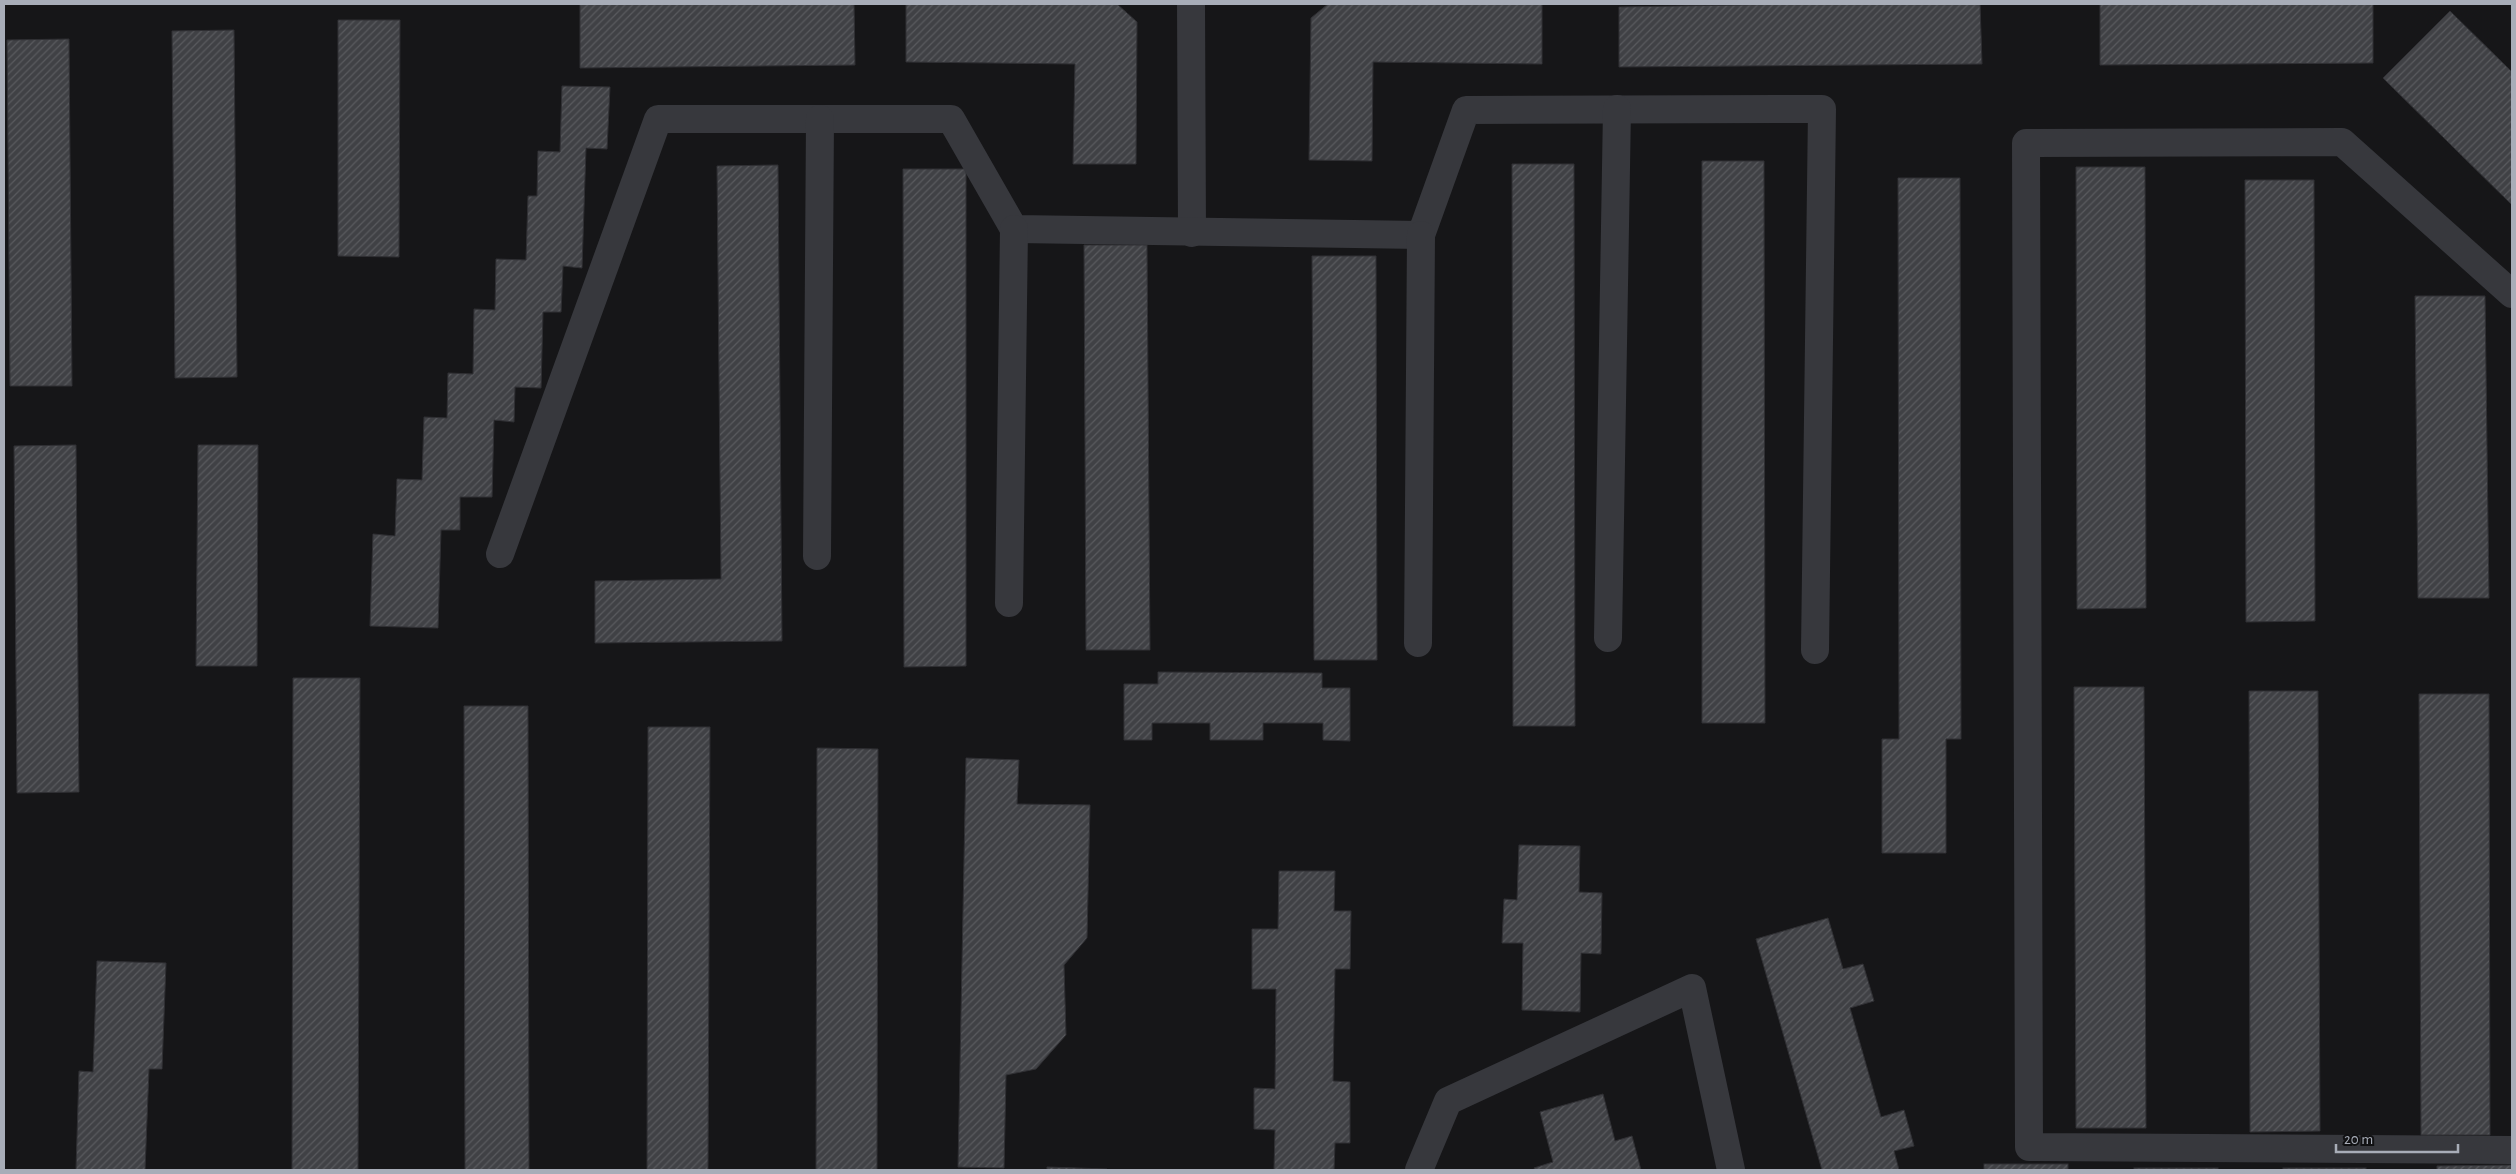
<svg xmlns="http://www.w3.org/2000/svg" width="2516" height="1174" font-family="'Alegreya Sans',sans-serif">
  <defs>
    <pattern id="building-hatch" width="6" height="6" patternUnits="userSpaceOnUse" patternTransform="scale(1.25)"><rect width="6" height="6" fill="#404145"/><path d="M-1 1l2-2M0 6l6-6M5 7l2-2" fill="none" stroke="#595a5e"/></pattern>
  </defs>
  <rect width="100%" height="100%" fill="#161618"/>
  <!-- building -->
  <g fill="url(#building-hatch)" stroke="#303034">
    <path d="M580,4H854L855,65L580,68Z"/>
    <path d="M906,4H1117L1137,22L1136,164H1073L1075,64L906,62Z"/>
    <path d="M1328,4H1542V64L1373,62L1372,161L1309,160L1311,18Z"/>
    <path d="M1795,4H1980L1982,64L1619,67V7Z"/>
    <path d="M2100,4H2373V63L2100,65Z"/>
    <path d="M2450,11L2512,72V205L2383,78Z"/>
    <path d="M338,20H400L399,257L338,256Z"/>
    <path d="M234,30L237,377L175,378L172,31Z"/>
    <path d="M69,39L72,386H10L7,40Z"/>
    <path d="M562,86L610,87L607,149L586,148L582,268L563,266L561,312H543L541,388L515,387L514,422L494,420L492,497H460V530H441L438,628L370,626L373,534L395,536L397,479L422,480L424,417L447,418L448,373L473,374L474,309L495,310L496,259L526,260L528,196H537L538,151L560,152Z"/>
    <path d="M1702,161H1764L1765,723H1702Z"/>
    <path d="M1512,164H1574L1575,726H1513Z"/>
    <path d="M778,165L782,641L595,643V581L721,579L717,166Z"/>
    <path d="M2076,167H2145L2146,608L2077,609Z"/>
    <path d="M903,169H966V666L904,667Z"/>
    <path d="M1898,178H1960L1961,739H1946V853H1882V739H1899Z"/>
    <path d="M2245,180H2314L2315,621L2246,622Z"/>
    <path d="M1084,245H1147L1150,650H1086Z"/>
    <path d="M1312,256H1376L1377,660H1314Z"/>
    <path d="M2415,296H2485L2489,598H2418Z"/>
    <path d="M76,445L79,792L17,793L14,446Z"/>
    <path d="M198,445H258L257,666H196Z"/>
    <path d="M1158,672L1322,673V688H1350V741L1323,740V723H1263V740H1210V723H1152V740H1124V684H1158Z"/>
    <path d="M293,678H360L358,1170H292Z"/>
    <path d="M2074,687H2144L2146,1128H2076Z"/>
    <path d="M2249,691H2318L2320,1131L2250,1132Z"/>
    <path d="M2419,694H2489L2490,1135H2421Z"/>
    <path d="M464,706H528L529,1170H465Z"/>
    <path d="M648,727H710L708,1170H647Z"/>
    <path d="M817,748L878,749L877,1170H816Z"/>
    <path d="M966,758L1019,760L1017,804L1090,805L1087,938L1064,965L1066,1035L1036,1069L1006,1075L1004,1168L958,1167Z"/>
    <path d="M1519,845L1580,846L1579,892L1602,893L1601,954L1581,953L1580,1012L1522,1010L1523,943H1502L1504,899L1517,900Z"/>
    <path d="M1279,871H1335L1334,911H1351L1350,969H1335L1333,1081L1350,1082V1143H1335L1334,1170H1274L1275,1130L1254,1129V1088L1275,1089L1276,989H1252V929H1278Z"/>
    <path d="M1828,918L1843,969L1863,964L1874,1001L1850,1008L1881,1117L1904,1110L1914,1146L1894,1151L1899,1170H1822L1756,939Z"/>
    <path d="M97,961L166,963L162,1069H149L145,1170H76L79,1071L93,1072Z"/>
    <path d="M1603,1094L1615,1141L1632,1136L1641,1170H1535L1534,1168L1553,1162L1540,1112Z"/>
    <rect x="1984" y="1164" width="84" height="6"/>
    <path d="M2512,1165V1170H2437V1166Z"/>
    <path d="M1047,1167L1107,1169V1170H1047Z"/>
    <rect x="2134" y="1168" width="84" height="2"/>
    <rect x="2283" y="1168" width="83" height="2"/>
  </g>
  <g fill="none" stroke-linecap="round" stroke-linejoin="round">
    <!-- minor -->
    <g stroke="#37383d" stroke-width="28">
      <path d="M1191,4L1192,233"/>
      <path d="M2512,294L2342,142L2026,143L2029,1147L2512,1150"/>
      <path d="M500,554L658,119H951L1014,229L1421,235L1466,110L1822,109L1815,650"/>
      <path d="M817,556L820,119"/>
      <path d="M1009,603L1014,229"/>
      <path d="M1608,638L1617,109"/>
      <path d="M1418,643L1421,235"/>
      <path d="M1419,1170L1448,1101L1692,988L1731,1170"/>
    </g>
  </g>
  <!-- border -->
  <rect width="2516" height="1174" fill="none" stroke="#a8adb8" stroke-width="10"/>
  <!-- scale -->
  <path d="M2336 1144v8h122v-8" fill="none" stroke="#a8adb8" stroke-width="2.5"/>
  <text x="2344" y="1144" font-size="15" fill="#a8adb8" stroke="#111113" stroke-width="4" paint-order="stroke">20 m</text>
</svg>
